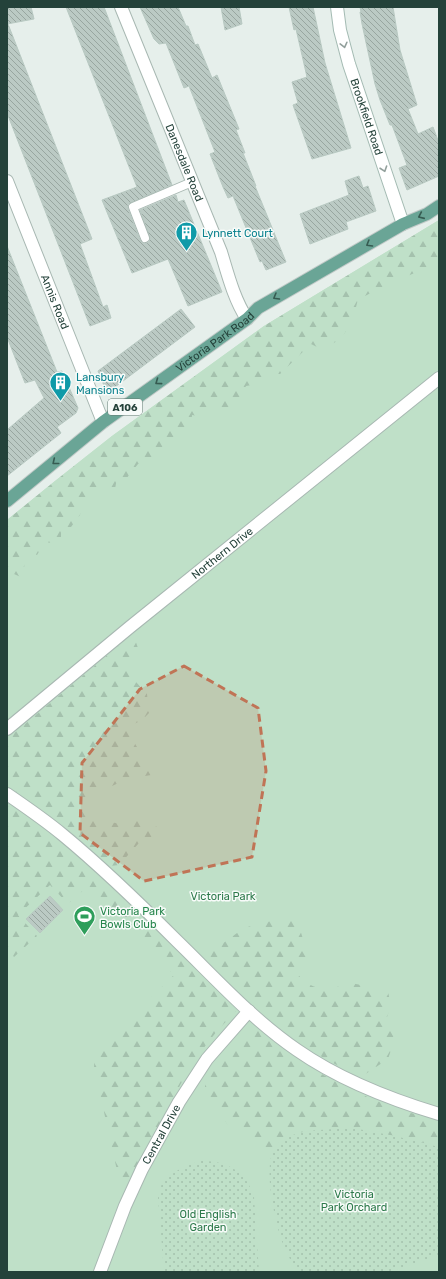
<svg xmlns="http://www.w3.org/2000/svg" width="446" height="1279" font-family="Rubik,sans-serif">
  <defs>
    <pattern id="forest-firs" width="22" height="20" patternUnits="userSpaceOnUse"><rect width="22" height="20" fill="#bfe0c8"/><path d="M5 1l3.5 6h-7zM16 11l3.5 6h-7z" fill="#a4c1ad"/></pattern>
    <pattern id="garden-dots" width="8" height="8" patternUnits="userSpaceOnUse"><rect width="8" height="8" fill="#bfe0c8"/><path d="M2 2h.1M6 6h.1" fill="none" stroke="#a4c1ad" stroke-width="1.8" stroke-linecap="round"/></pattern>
    <pattern id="building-back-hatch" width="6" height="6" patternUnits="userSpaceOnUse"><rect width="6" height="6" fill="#bbcac4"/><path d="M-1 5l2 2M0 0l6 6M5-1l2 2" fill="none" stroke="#98a6a0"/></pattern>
  </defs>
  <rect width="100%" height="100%" fill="#e6efeb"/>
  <!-- green -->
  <path fill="#bfe0c8" d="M439,220V1272H7V520L55,481L112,436L264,326Z"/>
  <!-- forest -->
  <g fill="url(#forest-firs)">
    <path d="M439,220V257L424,269L386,285L365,296L359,295C355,312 351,330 337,341C332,345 324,346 319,348L311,344L280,374L266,373L257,384L246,386L239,400L231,407H212L205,417L192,415L191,430H185L176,429L174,442C162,444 157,451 151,461L138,464L126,479L117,478L115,489H96L81,509L80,515L71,527L61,528V538L53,541L52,543L45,542L37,555L26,549L23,578L14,574L7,580V520L55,481L112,436L264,326Z"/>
    <path d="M133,634L138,648L130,664L136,682L147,694L149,713L142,720L126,728L141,754L151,775L127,779L112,786L90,789L80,808L88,819L130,825L137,817L157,827L155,835L139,843L119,865L110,866L62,824L7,785V739Z"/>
    <path d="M7,804L61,843L113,889L153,926L187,961L238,1009L217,1031L192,1063L122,1193L94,1067L95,1052L174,975L87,887L68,904L50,885L18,915L37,936L14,957L7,948Z"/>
    <path d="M274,920H297L303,939L301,949L308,951L307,961L296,972C307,986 314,987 331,991L345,982L372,987L388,992L391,1005L387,1017L394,1034L392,1047L388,1059L361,1077L325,1059L269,1019L233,988L208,954L244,928Z"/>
    <path d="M257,1029C300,1064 348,1092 401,1110C413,1114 426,1117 439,1120V1147C397,1136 326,1117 285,1139C280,1141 275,1146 270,1150C258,1149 257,1142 248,1136C242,1132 234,1130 229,1126C223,1121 224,1110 217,1105C213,1102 210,1103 207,1098C199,1080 217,1063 228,1051C234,1045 239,1039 246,1034C249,1032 253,1031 257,1029Z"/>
  </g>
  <!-- garden -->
  <g fill="url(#garden-dots)">
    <path d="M334,1129H358L395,1136L439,1147V1255L389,1272H297C291,1261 284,1248 280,1236C274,1215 262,1163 276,1146C288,1131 317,1130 334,1129Z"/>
    <path d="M200,1161C227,1160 247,1172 254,1197L259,1272H164L158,1198C159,1195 159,1191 160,1188C167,1173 185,1166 200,1161Z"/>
  </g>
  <!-- building -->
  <g fill="url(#building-back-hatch)" stroke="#b8c9c2">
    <path d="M7,7H31L34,19L7,24Z"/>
    <path d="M66,7H104L172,185L128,204V209L140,240L142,242L147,243L149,242L150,238L140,210L176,195L178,202L184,200L222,292L188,306L168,259L132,273L102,200L137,187Z"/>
    <path d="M140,7H178L186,26H188L195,45L198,44L212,78L217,75L239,129L236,130L245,153H243L256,186H255L286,262L266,270L262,261L260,262L233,196L228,198L223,187L210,154L215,152L189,86L184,88L166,43L159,44L154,39Z"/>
    <path d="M221,7H239L242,24L225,30Z"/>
    <path d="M289,7H313L325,63L351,148L312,159L293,105L298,103L292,82L307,77L296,29L294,30Z"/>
    <path d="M360,7H393L400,50L417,105L408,109L418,134L433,127L439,143V176L407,190L399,168L407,165L392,125H390L380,100L375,84L362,24L360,12H361Z"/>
    <path d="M7,24H8L92,239L80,244L103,307L107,305L111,318L90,326L7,113Z"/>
    <path d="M359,176L363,188L368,186L376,211L346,222L348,229L310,244L300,214L349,195L345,181Z"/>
    <path d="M7,246L57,372L62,371L78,408L76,413L57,427L61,433L7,476V430L44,398L35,380L25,383L7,337Z"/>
    <path d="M181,309L195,327L107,393L98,371Z"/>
    <path d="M50,896L63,910L40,933L26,919Z"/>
  </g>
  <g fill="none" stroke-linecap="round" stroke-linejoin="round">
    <defs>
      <path id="lane" d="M145,238L133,207L192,182"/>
      <g id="street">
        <path id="s1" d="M121,7L221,252C228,275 234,299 247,319"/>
        <path id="s2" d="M7,181L103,422"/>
        <path id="s3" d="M7,729L130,627L439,378"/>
        <path d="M7,794C26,807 45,820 63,835C103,868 141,905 178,942C216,979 252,1019 297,1050C340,1080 389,1099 439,1114"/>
        <path id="s4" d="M100,1272L125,1206L142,1169L179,1102L207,1059L249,1011"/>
      </g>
      <g id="secondary">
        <path id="s5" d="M337,7L340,30L349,64L403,224"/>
      </g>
      <g id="primary">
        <path id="s6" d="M7,501L103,422L247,319L258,308L403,224L427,214L439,206"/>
      </g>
    </defs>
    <!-- lane casing -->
    <use href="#lane" stroke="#a8b8b2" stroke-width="10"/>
    <!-- street casing -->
    <use href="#street" stroke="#a8b8b2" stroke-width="14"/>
    <!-- secondary casing -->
    <use href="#secondary" stroke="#a4bbb3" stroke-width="14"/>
    <!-- primary casing -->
    <use href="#primary" stroke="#c2cac8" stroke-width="14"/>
    <!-- lane -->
    <use href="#lane" stroke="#fff" stroke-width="8"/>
    <!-- street -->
    <use href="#street" stroke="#fff" stroke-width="12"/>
    <!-- secondary -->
    <use href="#secondary" stroke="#fff" stroke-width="12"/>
    <!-- primary -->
    <use href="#primary" stroke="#6aa596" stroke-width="12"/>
  </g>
  <!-- one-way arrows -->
  <defs><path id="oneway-chevron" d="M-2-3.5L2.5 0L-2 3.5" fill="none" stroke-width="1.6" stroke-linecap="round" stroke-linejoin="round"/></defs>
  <g stroke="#92a09c">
    <use href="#oneway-chevron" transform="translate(344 45) rotate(76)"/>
    <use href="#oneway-chevron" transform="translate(384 169) rotate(71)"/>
  </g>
  <g stroke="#365b51">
    <use href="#oneway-chevron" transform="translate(421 216) rotate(156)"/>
    <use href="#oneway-chevron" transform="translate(369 244) rotate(149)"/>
    <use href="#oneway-chevron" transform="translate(276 297) rotate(150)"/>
    <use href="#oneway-chevron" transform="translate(158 382) rotate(144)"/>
    <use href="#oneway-chevron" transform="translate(55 462) rotate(141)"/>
  </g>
  <!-- marked area -->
  <path fill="#c07456" fill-opacity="0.2" stroke="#c07456" stroke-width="3" stroke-dasharray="8 5" stroke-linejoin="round" d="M184,666L258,708L266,771L252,857L144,881L80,833L82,763L140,689Z"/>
  <!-- icons -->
  <defs>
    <symbol id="building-pin" viewBox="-11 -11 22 30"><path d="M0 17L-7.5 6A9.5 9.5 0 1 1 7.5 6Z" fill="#0f9aa8" stroke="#f7fbf9"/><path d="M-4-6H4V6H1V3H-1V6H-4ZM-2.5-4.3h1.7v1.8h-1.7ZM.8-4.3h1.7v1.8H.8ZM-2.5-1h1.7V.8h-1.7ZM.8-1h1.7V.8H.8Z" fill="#fff"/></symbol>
    <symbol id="stadium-pin" viewBox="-11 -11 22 30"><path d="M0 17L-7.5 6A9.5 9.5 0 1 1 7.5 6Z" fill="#2e9e5b" stroke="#f7fbf9"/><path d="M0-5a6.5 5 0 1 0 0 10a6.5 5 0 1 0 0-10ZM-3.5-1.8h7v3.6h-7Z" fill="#fff"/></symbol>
  </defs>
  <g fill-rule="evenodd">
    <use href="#building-pin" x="174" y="220" width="25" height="34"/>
    <use href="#building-pin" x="48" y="370" width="25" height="34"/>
    <use href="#stadium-pin" x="72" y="904" width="25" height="34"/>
  </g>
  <g text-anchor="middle" stroke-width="3" stroke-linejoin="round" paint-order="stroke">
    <!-- shield labels -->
    <rect fill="#f7fbf9" stroke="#637a73" stroke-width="1" x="108" y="399" width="34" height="16" rx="3"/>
    <g font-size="10" font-weight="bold" fill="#24423a">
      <text x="125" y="411">A106</text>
    </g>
    <!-- street labels -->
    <g font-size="11" fill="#24423a" stroke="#f7fbf9">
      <text dy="4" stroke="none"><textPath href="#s5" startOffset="114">Brookfield Road</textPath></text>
      <text dy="4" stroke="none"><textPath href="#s1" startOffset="168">Danesdale Road</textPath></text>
      <text dy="4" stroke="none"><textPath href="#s2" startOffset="130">Annis Road</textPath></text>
      <text dy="4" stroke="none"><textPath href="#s6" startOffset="262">Victoria Park Road</textPath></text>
      <text dy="4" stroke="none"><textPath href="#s3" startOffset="278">Northern Drive</textPath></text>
      <text dy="4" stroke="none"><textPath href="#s4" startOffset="151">Central Drive</textPath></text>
    </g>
    <!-- culture labels -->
    <g font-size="11" fill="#0d838f" stroke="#f7fbf9" text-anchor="start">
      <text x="202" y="237">Lynnett Court</text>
      <text x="76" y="381">Lansbury<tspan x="76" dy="13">Mansions</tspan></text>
    </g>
    <!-- park labels -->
    <g font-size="11" fill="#2d7a4b" stroke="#f7fbf9">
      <text x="223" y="900">Victoria Park</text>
      <text x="354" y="1198">Victoria<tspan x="354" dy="13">Park Orchard</tspan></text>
      <text x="208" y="1218">Old English<tspan x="208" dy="13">Garden</tspan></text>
    </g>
    <!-- leisure labels -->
    <g font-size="11" fill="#27864d" stroke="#f7fbf9" text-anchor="start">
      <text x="100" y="915">Victoria Park<tspan x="100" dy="13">Bowls Club</tspan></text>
    </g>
  </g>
  <!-- border -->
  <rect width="446" height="1279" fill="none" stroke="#24423a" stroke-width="16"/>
</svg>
